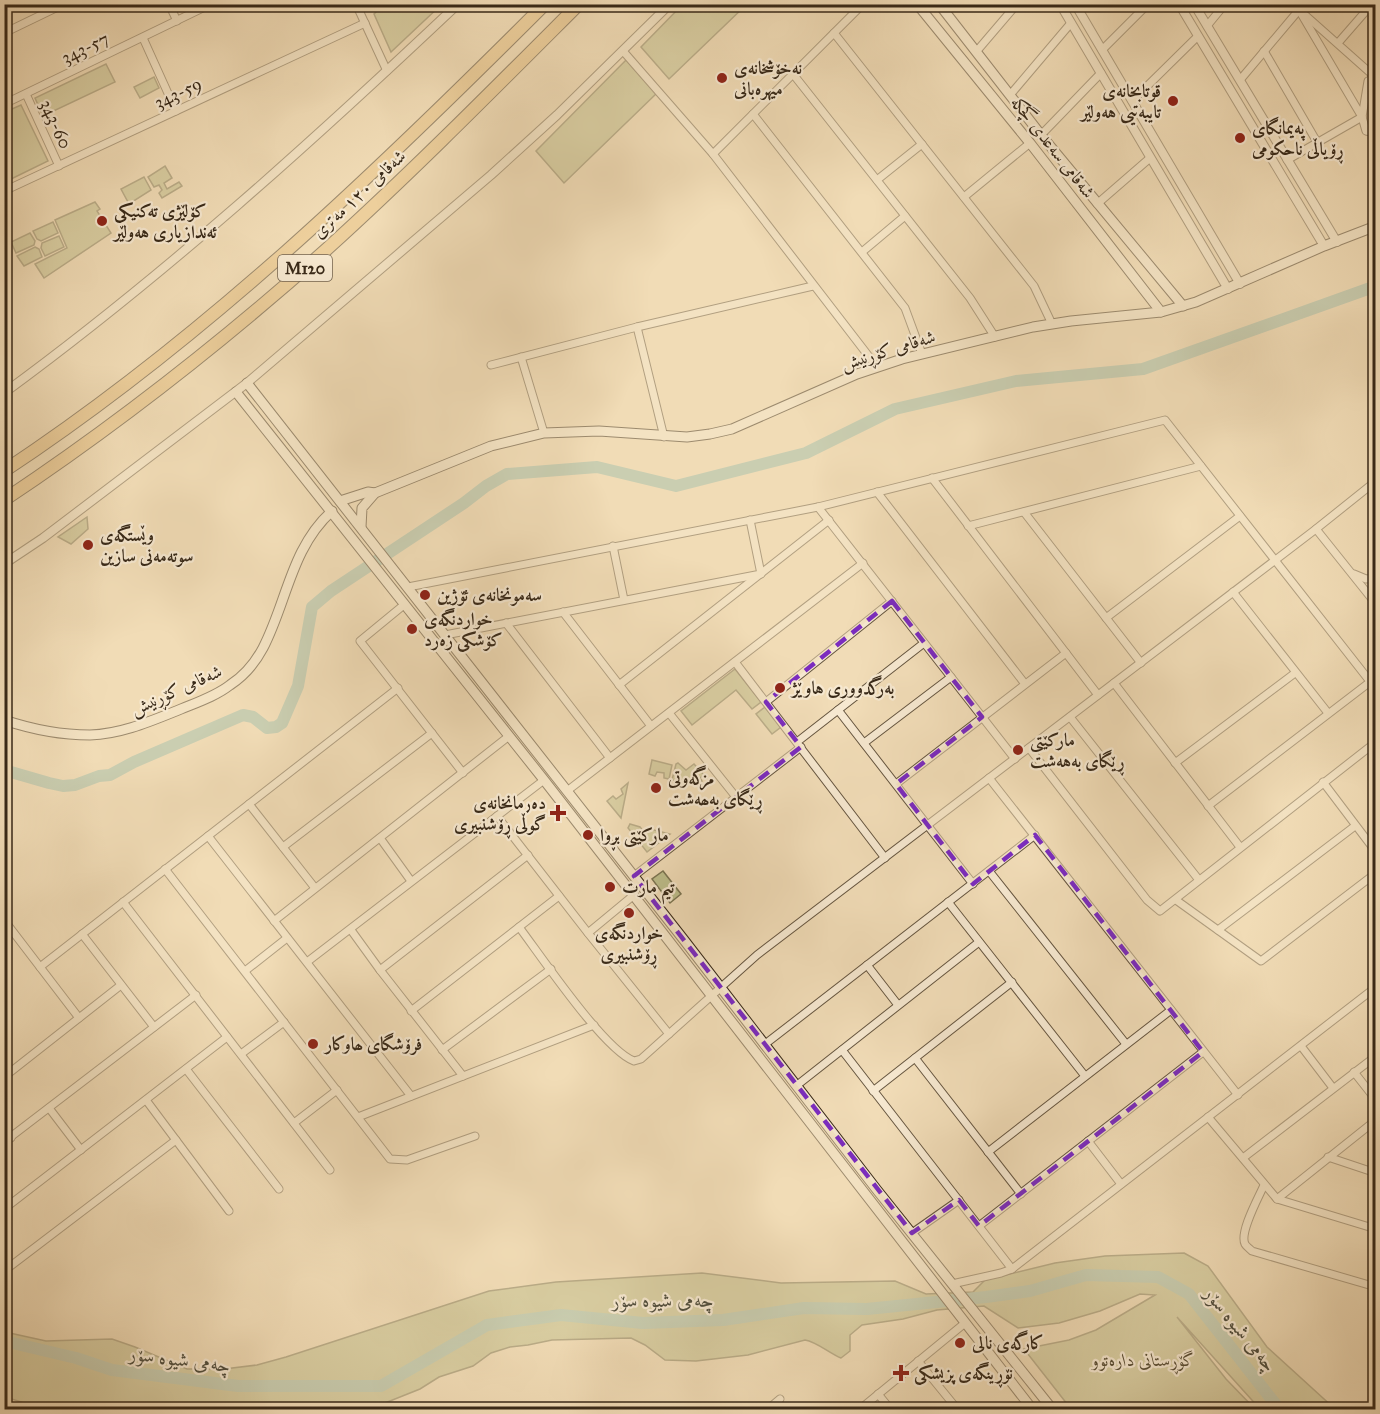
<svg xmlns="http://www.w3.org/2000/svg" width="1380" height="1414" font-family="'IM FELL Great Primer',Amiri,serif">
  <rect width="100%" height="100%" fill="#f1dcb7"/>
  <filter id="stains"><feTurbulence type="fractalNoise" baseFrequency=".00333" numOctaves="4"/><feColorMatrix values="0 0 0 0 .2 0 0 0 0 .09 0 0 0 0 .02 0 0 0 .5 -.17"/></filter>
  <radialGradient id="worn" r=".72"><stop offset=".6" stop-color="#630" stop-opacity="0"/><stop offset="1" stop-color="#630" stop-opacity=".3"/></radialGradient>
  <!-- green -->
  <g fill="#bebf8c" stroke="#7b7452" stroke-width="1.5">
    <path d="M385,4H441V5L391,52L374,14Z"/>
    <path d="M683,4L746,5L669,79L641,47Z"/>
    <path d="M627,59L658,92L564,183L536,151Z"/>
    <path d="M106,64L115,82L43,116L35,98Z"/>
    <path d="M154,77L159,88L140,98L134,87Z"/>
    <path d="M21,105L48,161L5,182V112Z"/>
    <path d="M165,166L172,178L164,183L167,189L179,182L182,186L162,198L159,193L162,190L159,185L154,187L148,177Z"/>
    <path d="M144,177L151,190L129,204L121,189Z"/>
    <path d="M95,202L100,209L97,211L111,233L44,278L35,264L67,248L55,220Z"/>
    <path d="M53,222L58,233L41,241L37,239L33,231Z"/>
    <path d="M30,233L35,241L34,245L16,253L11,242Z"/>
    <path d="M59,236L64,247L45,256L41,248L42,243Z"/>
    <path d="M35,247L39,249L42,257L24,266L17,256Z"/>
    <path d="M87,517L88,529L71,544L58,537Z"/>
    <path d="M735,669L761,702L752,709L736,690L692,725L681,711Z"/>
    <path d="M765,707L781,727L772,734L756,714Z"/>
    <path d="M652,760L672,765L669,779L664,778V773L657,772L655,776L649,774Z"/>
    <path d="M678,763L686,770L694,764L704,775L700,778L702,781L697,785L672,780L676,764Z"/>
    <path d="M628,783L621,818L607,801L613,796L616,799L623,794L621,789Z"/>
    <path d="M630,824L640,827L644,832L650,829L670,834L647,852L628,828Z"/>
    <path d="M663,871L681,894L670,903L652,879Z"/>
    <path d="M1184,1253L1208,1266L1267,1347L1335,1409H1260L1177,1317L1226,1379L1255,1409H1071L1024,1349L1069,1340L1096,1330L1155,1295L1140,1294L1100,1311L1059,1323L1018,1328L984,1306L937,1310L903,1319L862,1325L850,1335V1351L841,1358C829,1353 817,1342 805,1340L748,1355L696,1361L665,1360L645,1345L631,1338L552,1340L528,1345L510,1347L491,1353L473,1366L439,1377L420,1389L370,1409L47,1410L5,1397V1332L46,1341L112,1339L135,1347L187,1369H224L257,1365L286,1357L489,1291L556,1282L702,1273L781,1283L895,1281L926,1294L973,1292L985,1280L1055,1263L1105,1256Z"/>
  </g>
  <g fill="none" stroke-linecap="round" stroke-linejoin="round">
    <!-- river -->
    <g stroke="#9bbcac" stroke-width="12">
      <path d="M4,770L49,783L63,786L75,785L99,776L110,775L134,762L243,715L253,717L267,728L276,727L282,723L298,686L312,607L331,591L464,503L486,486L507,474L597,467L676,486L806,453L895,409L1016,381L1143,369L1376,286"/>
      <path d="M4,1341L76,1358L112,1370L238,1386H381L487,1325L561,1315L643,1323L723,1320L804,1308L867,1309L986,1297L1030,1291L1086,1275L1158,1277L1189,1294L1280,1410"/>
    </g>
    <defs>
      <g id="minor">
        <path d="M169,4L177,21"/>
        <path d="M356,4L387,71"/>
        <path d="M1299,10L1362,117"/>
        <path d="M1304,14L1376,78"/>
        <path d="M1207,26L1225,4"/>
        <path d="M4,33L64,4"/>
        <path d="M834,33L1034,286L1052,324"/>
        <path d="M143,38L176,111"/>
        <path d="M1338,43L1372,4"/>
        <path d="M1102,50L1148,4"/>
        <path d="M623,51L713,154L877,367"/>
        <path d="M1264,51L1317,142"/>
        <path d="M976,52L1017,4"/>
        <path d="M793,74L970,298L995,337"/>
        <path d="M1376,77L1368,81L1362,117L1366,131L1376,133"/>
        <path d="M1240,80L1304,4"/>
        <path d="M26,94L59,166"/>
        <path d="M1010,95L1071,23"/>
        <path d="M1132,101L1198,36"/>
        <path d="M4,104L211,4"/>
        <path d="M753,114L905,308L922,354"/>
        <path d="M1041,135L1101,73"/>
        <path d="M713,154L863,4"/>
        <path d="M1287,160L1362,117"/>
        <path d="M877,180L922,144"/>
        <path d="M4,191L365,23"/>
        <path d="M964,197L1030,143"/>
        <path d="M1097,204L1150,158"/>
        <path d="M862,252L905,216"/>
        <path d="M637,327L664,437"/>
        <path d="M521,357L544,433"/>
        <path d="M491,365L637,327L813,286"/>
        <path d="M932,478L1098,695"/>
        <path d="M877,492L1025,684"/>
        <path d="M818,507L1015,759"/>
        <path d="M1024,512L1141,663"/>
        <path d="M968,526L1201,466"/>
        <path d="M1316,529L1376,604"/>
        <path d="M613,546L624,600"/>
        <path d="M1354,574L1366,579L1376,578"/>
        <path d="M408,587L818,507L1165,420L1376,689"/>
        <path d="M1233,592L1328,713"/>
        <path d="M405,604L360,641L463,773"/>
        <path d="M563,612L651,726"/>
        <path d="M1106,618L1240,516"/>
        <path d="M506,623L610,758"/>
        <path d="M445,635L761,574L750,520"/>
        <path d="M735,662L885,858"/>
        <path d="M1114,683L1240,847"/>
        <path d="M619,685L829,520"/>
        <path d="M766,702L892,601"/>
        <path d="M838,710L973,884"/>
        <path d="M669,713L736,797"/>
        <path d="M1070,717L1199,880"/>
        <path d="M797,742L924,643"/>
        <path d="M864,743L951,677"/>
        <path d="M1029,748L1147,900L1160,911L1376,742"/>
        <path d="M1175,763L1295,673"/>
        <path d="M989,778L1238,1095"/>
        <path d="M1323,782L1376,852"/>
        <path d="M896,784L1066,653"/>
        <path d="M567,791L863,563"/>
        <path d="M249,804L315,888"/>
        <path d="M1208,806L1370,682"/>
        <path d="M497,816L588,933L669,1034"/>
        <path d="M208,836L411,1096"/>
        <path d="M380,838L411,881"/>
        <path d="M283,847L432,733"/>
        <path d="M165,869L390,1159L407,1160L475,1136"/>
        <path d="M989,871L1126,1044"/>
        <path d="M634,876L801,747"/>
        <path d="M1176,900L1261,961L1376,873"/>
        <path d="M123,902L330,1170"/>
        <path d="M948,902L1085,1076"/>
        <path d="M4,920L79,1018"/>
        <path d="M274,921L509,736"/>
        <path d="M519,927C541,956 604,1050 634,1061L641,1059L757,955L1316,529L1376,481"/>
        <path d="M351,930L380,970L463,1076"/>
        <path d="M1218,930L1355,826"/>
        <path d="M588,933L634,895"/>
        <path d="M82,934L154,1027"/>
        <path d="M307,962L544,780"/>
        <path d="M867,965L898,1005"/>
        <path d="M40,967L398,688"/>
        <path d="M380,970L528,855"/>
        <path d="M245,971L287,938"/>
        <path d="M411,1011L559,896"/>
        <path d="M764,1045L1035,835"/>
        <path d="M1301,1046L1333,1088"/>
        <path d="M442,1050L551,969"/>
        <path d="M842,1050L1012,1269"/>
        <path d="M241,1054L284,1022"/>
        <path d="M915,1058L1021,1194"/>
        <path d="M186,1069L279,1189"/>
        <path d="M1354,1072L1376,1100"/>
        <path d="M4,1077L121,985"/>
        <path d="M796,1086L979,942"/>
        <path d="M873,1091L1012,982"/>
        <path d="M146,1100L229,1211"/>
        <path d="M49,1108L81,1150"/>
        <path d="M358,1117L594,1025"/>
        <path d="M1208,1117L1277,1199L1376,1229"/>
        <path d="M294,1123L337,1090"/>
        <path d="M4,1129L11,1138"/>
        <path d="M1088,1141L1121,1184"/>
        <path d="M4,1142L196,995"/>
        <path d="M988,1152L1171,1010"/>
        <path d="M1328,1157L1376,1173"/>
        <path d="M1243,1158L1376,1056"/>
        <path d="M1264,1185C1259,1197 1239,1232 1245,1244C1246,1246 1250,1249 1252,1251L1376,1287"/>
        <path d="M1277,1199L1376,1120"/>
        <path d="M4,1209L227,1037"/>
        <path d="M979,1226L1203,1052"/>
        <path d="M912,1233L959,1200"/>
        <path d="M4,1271L176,1140"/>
        <path d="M952,1284L1001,1273L1012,1269L1376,987"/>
        <path d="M918,1361L958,1410"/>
        <path d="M878,1394L891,1410"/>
        <path d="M767,1410L780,1399"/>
        <path d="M859,1410L965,1323"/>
      </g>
      <g id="tertiary">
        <path d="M1060,4L1228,289"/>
        <path d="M1075,4L1240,284"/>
        <path d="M1179,4L1324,246"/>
        <path d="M1194,4L1337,242"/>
        <path d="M4,393C165,275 313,141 458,4"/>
        <path d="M4,564L43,538L247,383L491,175L557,115L670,4"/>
      </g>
      <g id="secondary">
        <path d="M917,4L1030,143L1161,312"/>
        <path d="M939,4L1041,135L1183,306"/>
        <path d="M247,383L684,940L877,1190L1053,1410"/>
        <path d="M236,392L544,780L1033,1410"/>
        <path d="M340,501L368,492L375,493"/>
        <path d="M361,527L362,508L375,493L491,446L544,433L599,431L687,437L710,434L732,429L857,374L902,359L1033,327L1071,321L1161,312L1196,302L1324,246L1376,226"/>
        <path d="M4,720C31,729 61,735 90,735C122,734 151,721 181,709C198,702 216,696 230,685C244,676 255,663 263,648C287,602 291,548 332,511"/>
      </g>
      <g id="motorway">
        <path d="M4,471C204,339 376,173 545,4"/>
        <path d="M4,500C118,424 226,339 328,248C414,170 496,87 579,4"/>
      </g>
    </defs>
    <!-- minor casing -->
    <use href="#minor" stroke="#665640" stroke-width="9"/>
    <!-- tertiary casing -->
    <use href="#tertiary" stroke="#665640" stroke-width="10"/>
    <!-- secondary casing -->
    <use href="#secondary" stroke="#382918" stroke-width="11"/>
    <!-- motorway casing -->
    <use href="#motorway" stroke="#382918" stroke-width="14"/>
    <!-- minor -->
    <use href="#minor" stroke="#f6e8d0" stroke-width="7"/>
    <!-- tertiary -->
    <use href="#tertiary" stroke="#f6e8d0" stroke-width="8"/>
    <!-- secondary -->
    <use href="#secondary" stroke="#f6e8d0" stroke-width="9"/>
    <!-- motorway -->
    <use href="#motorway" stroke="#e8be7c" stroke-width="12"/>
  </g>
  <!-- marked area -->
  <path d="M0 0H1380V1414H0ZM892,601L982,717L896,784L973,884L1035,835L1203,1052L979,1226L959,1200L912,1233L634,876L801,747L766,702Z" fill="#f1dcb7" fill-opacity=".55" fill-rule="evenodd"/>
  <path fill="none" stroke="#7b2cbf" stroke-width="4.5" stroke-dasharray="12 8" stroke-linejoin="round" d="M892,601L982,717L896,784L973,884L1035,835L1203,1052L979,1226L959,1200L912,1233L634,876L801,747L766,702Z"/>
  <!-- markers -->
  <g fill="#8f2418" stroke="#f6e8d0" stroke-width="2">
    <circle cx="722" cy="78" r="6"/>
    <circle cx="1173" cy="101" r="6"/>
    <circle cx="1240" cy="138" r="6"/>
    <circle cx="102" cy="221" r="6"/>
    <circle cx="88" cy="545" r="6"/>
    <circle cx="425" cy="595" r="6"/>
    <circle cx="412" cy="629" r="6"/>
    <circle cx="780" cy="688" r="6"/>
    <circle cx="1018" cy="750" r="6"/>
    <circle cx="656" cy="788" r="6"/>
    <path d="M555 804h6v6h6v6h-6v6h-6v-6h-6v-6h6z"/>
    <circle cx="588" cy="835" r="6"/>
    <circle cx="610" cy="887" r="6"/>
    <circle cx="629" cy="913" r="6"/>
    <circle cx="313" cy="1044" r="6"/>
    <circle cx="960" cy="1343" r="6"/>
    <path d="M898 1364h6v6h6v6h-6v6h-6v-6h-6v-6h6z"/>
  </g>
  <g text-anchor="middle" stroke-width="4.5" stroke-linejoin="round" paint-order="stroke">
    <!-- shield labels -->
    <rect fill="#f6e8d0" stroke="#71624f" stroke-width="1.5" x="278" y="255" width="54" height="26" rx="4.5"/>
    <g font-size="16" font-weight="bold" fill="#382918">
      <text x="305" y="274">M120</text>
    </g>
    <!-- street labels -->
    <g font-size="18" fill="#382918" stroke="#f6e8d0">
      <text transform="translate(85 48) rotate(-26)" y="6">343-57</text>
      <text transform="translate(178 93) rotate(-25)" y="6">343-59</text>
      <text transform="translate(56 124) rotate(65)" y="6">343-60</text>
      <text transform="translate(1053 147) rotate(52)" y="6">شەقامی سەعدی گچکە</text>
      <text transform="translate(359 194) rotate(-43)" y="6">شەقامی ١٢٠ مەتری</text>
      <text transform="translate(888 350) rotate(-17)" y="6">شەقامی کۆڕنیش</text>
      <text transform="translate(176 690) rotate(-24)" y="6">شەقامی کۆڕنیش</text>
    </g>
    <!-- poi labels -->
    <g font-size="18" font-weight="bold" fill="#382918" stroke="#f6e8d0" text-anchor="start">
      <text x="734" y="74">نەخۆشخانەی<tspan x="734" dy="21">میهرەبانی</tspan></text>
      <text x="1161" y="97" text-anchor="end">قوتابخانەی<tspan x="1161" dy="21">تایبەتیی هەولێر</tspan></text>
      <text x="1252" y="134">پەیمانگای<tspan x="1252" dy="21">ڕۆیاڵی ناحکومی</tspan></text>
      <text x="114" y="217">کۆلێژی تەکنیکی<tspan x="114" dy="21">ئەندازیاری هەولێر</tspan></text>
      <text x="100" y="541">وێستگەی<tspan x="100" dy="21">سوتەمەنی سازین</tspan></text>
      <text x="437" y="601">سەمونخانەی ئۆژین</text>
      <text x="424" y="625">خواردنگەی<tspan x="424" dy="21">کۆشکی زەرد</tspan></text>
      <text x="792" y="694">بەرگدووری هاوێژ</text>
      <text x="1030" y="746">مارکێتی<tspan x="1030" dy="21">ڕێگای بەهەشت</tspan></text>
      <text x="668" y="784">مزگەوتی<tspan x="668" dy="21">ڕێگای بەھەشت</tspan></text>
      <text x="546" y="809" text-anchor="end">دەرمانخانەی<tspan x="546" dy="21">گوڵی ڕۆشنبیری</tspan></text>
      <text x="600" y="841">مارکێتی بڕوا</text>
      <text x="622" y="893">تیم مارت</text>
      <text x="629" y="939" text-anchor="middle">خواردنگەی<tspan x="629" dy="21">ڕۆشنبیری</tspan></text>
      <text x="325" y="1050">فرۆشگای ھاوکار</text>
      <text x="972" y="1349">کارگەی نالی</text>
      <text x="914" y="1379">نۆڕینگەی پزیشکی</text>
    </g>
    <!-- park labels -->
    <g font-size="18" font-style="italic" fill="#5a4e35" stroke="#f6e8d0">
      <text x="1144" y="1366">گۆڕستانی دارەتوو</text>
    </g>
    <!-- water labels -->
    <g font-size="20" font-style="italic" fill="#514e3d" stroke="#f6e8d0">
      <text x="663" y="1307">چەمی شیوە سۆر</text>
      <text transform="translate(1241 1329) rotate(51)" y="7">چەمی شیوە سۆر</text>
      <text transform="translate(180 1359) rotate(7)" y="7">چەمی شیوە سۆر</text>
    </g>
  </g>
  <!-- margin -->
  <rect width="1380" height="1414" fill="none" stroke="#f1dcb7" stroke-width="24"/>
  <rect x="6" y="6" width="1368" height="1402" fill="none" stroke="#382918" stroke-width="3"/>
  <rect x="12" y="12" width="1356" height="1390" fill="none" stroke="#382918" stroke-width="1.5"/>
  <rect width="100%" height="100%" filter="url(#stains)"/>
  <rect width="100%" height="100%" fill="url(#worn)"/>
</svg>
